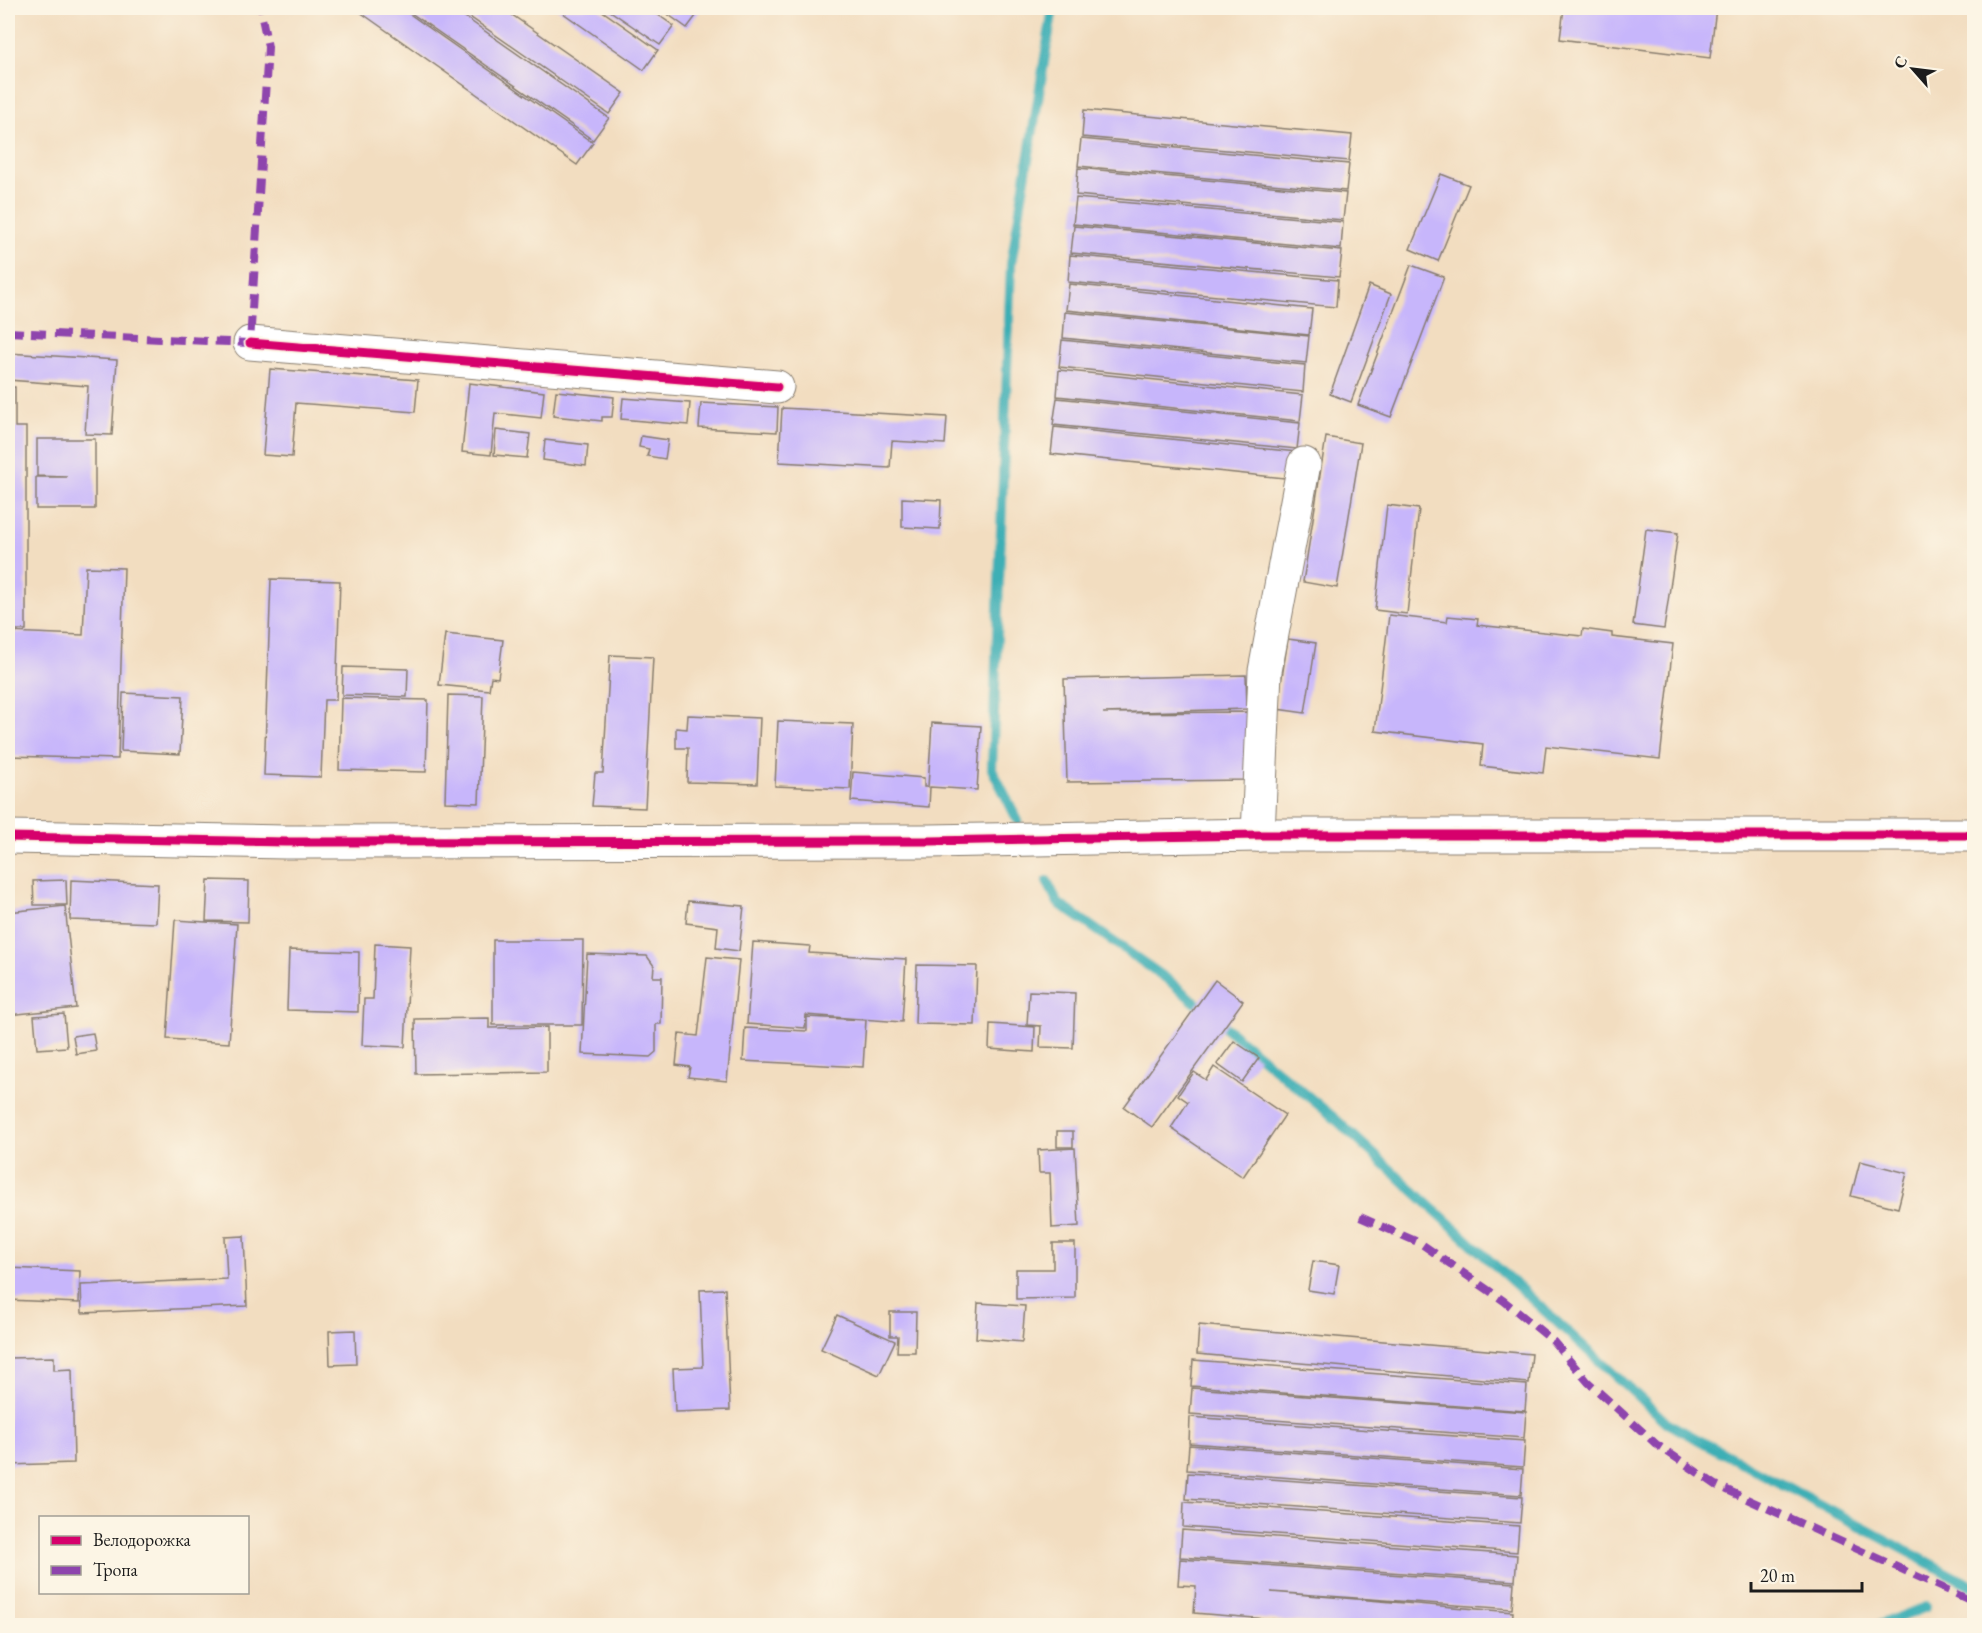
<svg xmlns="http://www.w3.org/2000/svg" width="1982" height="1633" font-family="'EB Garamond',serif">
  <rect width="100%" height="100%" fill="#fcf5e5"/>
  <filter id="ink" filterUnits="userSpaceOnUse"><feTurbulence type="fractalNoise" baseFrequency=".0167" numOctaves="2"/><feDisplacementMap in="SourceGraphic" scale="12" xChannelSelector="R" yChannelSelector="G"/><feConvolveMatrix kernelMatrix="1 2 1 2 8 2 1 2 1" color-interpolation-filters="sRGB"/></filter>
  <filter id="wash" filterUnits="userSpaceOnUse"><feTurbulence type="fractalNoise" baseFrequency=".008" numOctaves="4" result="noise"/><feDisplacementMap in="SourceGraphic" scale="24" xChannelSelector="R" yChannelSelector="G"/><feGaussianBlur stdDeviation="1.35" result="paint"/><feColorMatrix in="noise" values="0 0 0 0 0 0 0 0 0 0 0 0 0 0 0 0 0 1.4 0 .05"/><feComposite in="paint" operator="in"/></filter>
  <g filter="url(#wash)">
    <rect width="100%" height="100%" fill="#f2ddc0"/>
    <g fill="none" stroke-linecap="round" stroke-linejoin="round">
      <!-- stream -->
      <g stroke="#3eafb5" stroke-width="10">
        <path d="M1018,821L992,769L1011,264L1053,8"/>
        <path d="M1047,881L1058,903L1167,979L1332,1116L1667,1423L1974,1587"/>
        <path d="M1877,1626L1926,1607"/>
      </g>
    </g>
    <g id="blocks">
      <!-- building -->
      <g fill="#c7b6fb">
        <path d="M364,8H401L593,143L577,165L360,12Z"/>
        <path d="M404,8H452L609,118L593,140Z"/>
        <path d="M472,8H502L624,93L609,114L467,15Z"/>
        <path d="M556,8H598L658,50L644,70Z"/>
        <path d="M606,8H648L674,26L660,45Z"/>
        <path d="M659,8H702L687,28Z"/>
        <path d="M1564,8H1716L1710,58L1560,39Z"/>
        <path d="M1084,110L1352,135L1349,161L1082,137Z"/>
        <path d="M1081,139L1349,164L1346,191L1078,166Z"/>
        <path d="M1078,168L1346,193L1343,220L1076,195Z"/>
        <path d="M1441,174L1469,185L1438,261L1410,249Z"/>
        <path d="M1076,198L1343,222L1341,249L1073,224Z"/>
        <path d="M1074,226L1342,251L1339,277L1071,253Z"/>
        <path d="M1070,255L1338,280L1336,307L1068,282Z"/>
        <path d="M1411,265L1444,277L1391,417L1358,405Z"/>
        <path d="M1069,284L1312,309L1309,335L1066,310Z"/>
        <path d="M1369,285L1391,294L1351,402L1330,394Z"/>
        <path d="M1065,312L1309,336L1306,363L1063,338Z"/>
        <path d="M1062,340L1305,365L1303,392L1059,367Z"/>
        <path d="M8,353L117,360L112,435L85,434L88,386L8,380Z"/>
        <path d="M270,369L418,380L415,412L296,403L292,457L263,455Z"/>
        <path d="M1059,370L1303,395L1300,421L1057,396Z"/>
        <path d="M469,383L544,392L541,418L495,413L491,455L462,452Z"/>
        <path d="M8,387H15V427H26V630H8Z"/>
        <path d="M556,391L614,397L612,417H602V421L553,416Z"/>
        <path d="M623,398L690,403L688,425L621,419Z"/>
        <path d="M1057,398L1300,423L1297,449L1053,425Z"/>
        <path d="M701,403L778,407L777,432L699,428Z"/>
        <path d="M782,408L947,417L945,444L892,441L890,468L779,462Z"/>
        <path d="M1054,427L1297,452L1294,479L1051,454Z"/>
        <path d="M496,430L530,434L527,458L494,455Z"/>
        <path d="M641,436L668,440L665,459L647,456L649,449L639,447Z"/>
        <path d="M1326,437L1361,443L1337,588L1303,582Z"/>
        <path d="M37,439H95V509H36V477H67L37,476Z"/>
        <path d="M545,440L588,445L586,466L543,460Z"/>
        <path d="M902,498L941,500L940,529L902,527Z"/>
        <path d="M1387,505L1419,509L1407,614L1375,610Z"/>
        <path d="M1646,529L1678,533L1664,629L1633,625Z"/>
        <path d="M86,567L124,568L118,759L8,756V632L83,635Z"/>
        <path d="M271,579L340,581L336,700H324L321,777L264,775Z"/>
        <path d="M1389,615L1447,622L1448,616L1478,619L1477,625L1582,636L1583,629L1612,633V637L1673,644L1660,759L1546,746L1543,773L1481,766L1483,744L1375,731Z"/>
        <path d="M445,634L503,640L498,678L491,677L489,690L439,685Z"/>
        <path d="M1288,639L1316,643L1305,713L1277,709Z"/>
        <path d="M610,655L653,657L645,808L592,806L595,773H603Z"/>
        <path d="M343,667L408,669L407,697L342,695Z"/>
        <path d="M1246,675L1247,709L1103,713L1249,712V780L1067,782L1064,679Z"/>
        <path d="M123,693L183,696L180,754L121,751Z"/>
        <path d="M448,695L483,696L479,803L445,802Z"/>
        <path d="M341,698L428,700L426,772L339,770Z"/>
        <path d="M688,715L760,718L757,784L687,782L688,748H676V728L687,729Z"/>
        <path d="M778,721L853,724L850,789L775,786Z"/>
        <path d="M932,723L981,726L977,790L930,787L929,807L851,801L853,772L924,778V787H928Z"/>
        <path d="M66,880L67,905H34L33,881Z"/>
        <path d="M71,880L158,884L156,923L70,920Z"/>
        <path d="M208,880L249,881L248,922L206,921Z"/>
        <path d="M688,901L744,906L739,951L716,948L718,927L686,923Z"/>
        <path d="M65,906L76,1008L8,1015V912Z"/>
        <path d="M175,920L237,924L229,1043L167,1039Z"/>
        <path d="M493,940H583L582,1025H493Z"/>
        <path d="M753,942L810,946L809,953L906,959L902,1022L806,1015L805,1028L747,1024Z"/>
        <path d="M375,944L410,946L405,1047L362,1045L364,999H373Z"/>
        <path d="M289,950L359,952L358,1012L287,1010Z"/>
        <path d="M587,954L647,956L654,966L653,977H662L661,1024H656V1052L650,1057L582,1054Z"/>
        <path d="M707,957L739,960L727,1081L688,1077L690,1067L676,1065L679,1034L698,1036Z"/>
        <path d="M917,965L977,966L975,1025L915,1024Z"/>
        <path d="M1215,980L1243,1001L1152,1127L1124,1107Z"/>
        <path d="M1029,991L1075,993L1073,1048L1040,1047L1041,1026L1027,1025Z"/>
        <path d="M64,1014L67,1047L37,1049L34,1016Z"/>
        <path d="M807,1017L866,1020L863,1067L743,1061L745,1028L807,1031Z"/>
        <path d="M489,1018V1028L547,1027V1072L416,1074L415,1019Z"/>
        <path d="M990,1024L1035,1027L1034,1052L989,1049Z"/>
        <path d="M93,1033L96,1051L76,1054L73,1036Z"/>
        <path d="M1234,1041L1259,1058L1242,1082L1217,1064Z"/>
        <path d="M1214,1067L1285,1115L1243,1177L1171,1128L1188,1102L1178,1095L1194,1072L1206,1080Z"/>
        <rect x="1057" y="1131" width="16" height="16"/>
        <path d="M1075,1148L1079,1226L1052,1228L1050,1173H1039L1038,1150Z"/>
        <path d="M1860,1161L1907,1173L1898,1208L1851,1196Z"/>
        <path d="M244,1236L247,1306L82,1313L81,1285L227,1279L225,1237Z"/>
        <path d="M1053,1243H1075V1298L1016,1299V1269H1053Z"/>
        <path d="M1313,1261L1339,1265L1334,1294L1308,1290Z"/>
        <path d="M8,1268L80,1271L79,1303L8,1300Z"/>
        <path d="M725,1289L730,1410L675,1412L673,1368L703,1367L700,1290Z"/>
        <path d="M978,1303L1025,1306L1022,1342L976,1338Z"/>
        <path d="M890,1312H916L915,1352H897L898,1336H890Z"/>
        <path d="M837,1315L895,1341L879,1375L821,1349Z"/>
        <path d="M1199,1325L1532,1354L1529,1383L1197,1354Z"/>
        <path d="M355,1330L356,1364L330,1365L329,1331Z"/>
        <path d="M54,1357V1370L72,1369L74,1463L8,1465V1358Z"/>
        <path d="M1193,1360L1527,1385L1525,1411L1191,1386Z"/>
        <path d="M1192,1388L1526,1412L1524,1438L1190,1414Z"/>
        <path d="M1190,1417L1525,1441L1523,1467L1189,1443Z"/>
        <path d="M1189,1445L1523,1469L1521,1495L1187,1470Z"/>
        <path d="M1188,1473L1522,1497L1520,1523L1186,1499Z"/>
        <path d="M1184,1502L1519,1526L1517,1552L1183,1527Z"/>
        <path d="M1182,1530L1517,1555L1515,1581L1180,1557Z"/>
        <path d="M1180,1559L1514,1583L1512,1609L1271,1592L1513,1612L1512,1626H1350L1194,1613L1196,1586L1178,1585Z"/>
      </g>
    </g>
  </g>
  <g filter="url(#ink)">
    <use href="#blocks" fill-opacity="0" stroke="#877c6e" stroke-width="1.5"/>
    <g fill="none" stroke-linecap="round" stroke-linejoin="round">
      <defs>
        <g id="minor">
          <path d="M250,343L777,387"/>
          <path d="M1258,835L1265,671L1304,464"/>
          <path d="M8,837L285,842L930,841L1258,835H1974"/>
        </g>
      </defs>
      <!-- minor casing -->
      <use href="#minor" stroke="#877c6e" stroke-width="35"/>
      <!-- minor -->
      <use href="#minor" stroke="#fff" stroke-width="33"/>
      <!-- quiet -->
      <g stroke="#8e44ad" stroke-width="8" stroke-dasharray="15 8" stroke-linecap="butt">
        <path d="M8,332L250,343L268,47L260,8"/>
        <path d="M1360,1217L1420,1243L1504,1301L1552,1340L1588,1382L1656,1444L1716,1485L1974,1602"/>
      </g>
      <defs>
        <g id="cycleway">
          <path d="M250,343L777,387"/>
          <path d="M8,837L285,842L930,841L1258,835H1974"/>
        </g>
      </defs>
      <!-- cycleway casing -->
      <use href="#cycleway" stroke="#fcf5e5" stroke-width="13"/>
      <!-- cycleway -->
      <use href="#cycleway" stroke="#d6006c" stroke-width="9"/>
    </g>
  </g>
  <!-- margin -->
  <rect width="1982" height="1633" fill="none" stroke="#fcf5e5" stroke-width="30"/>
  <!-- legend -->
  <rect x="39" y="1516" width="210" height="78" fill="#fcf5e5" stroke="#a29e95" stroke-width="1.5"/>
  <rect x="51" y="1536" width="30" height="9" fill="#d6006c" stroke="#a29e95" stroke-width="1.5"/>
  <text x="93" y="1546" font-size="18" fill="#1c1c1c">Велодорожка</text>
  <rect x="51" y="1566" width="30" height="9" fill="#8e44ad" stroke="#a29e95" stroke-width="1.5"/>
  <text x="93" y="1576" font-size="18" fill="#1c1c1c">Тропа</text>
  <!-- north arrow -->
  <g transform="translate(1913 69) rotate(298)" stroke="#fcf5e5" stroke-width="4.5" paint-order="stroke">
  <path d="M0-4.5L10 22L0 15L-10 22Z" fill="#1c1c1c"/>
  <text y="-9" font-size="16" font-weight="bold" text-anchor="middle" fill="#1c1c1c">С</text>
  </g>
  <!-- scale -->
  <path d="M1751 1582v9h111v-9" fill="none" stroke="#1c1c1c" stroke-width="3"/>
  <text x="1760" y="1582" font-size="18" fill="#1c1c1c" stroke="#fcf5e5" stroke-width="4.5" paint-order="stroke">20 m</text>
</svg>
